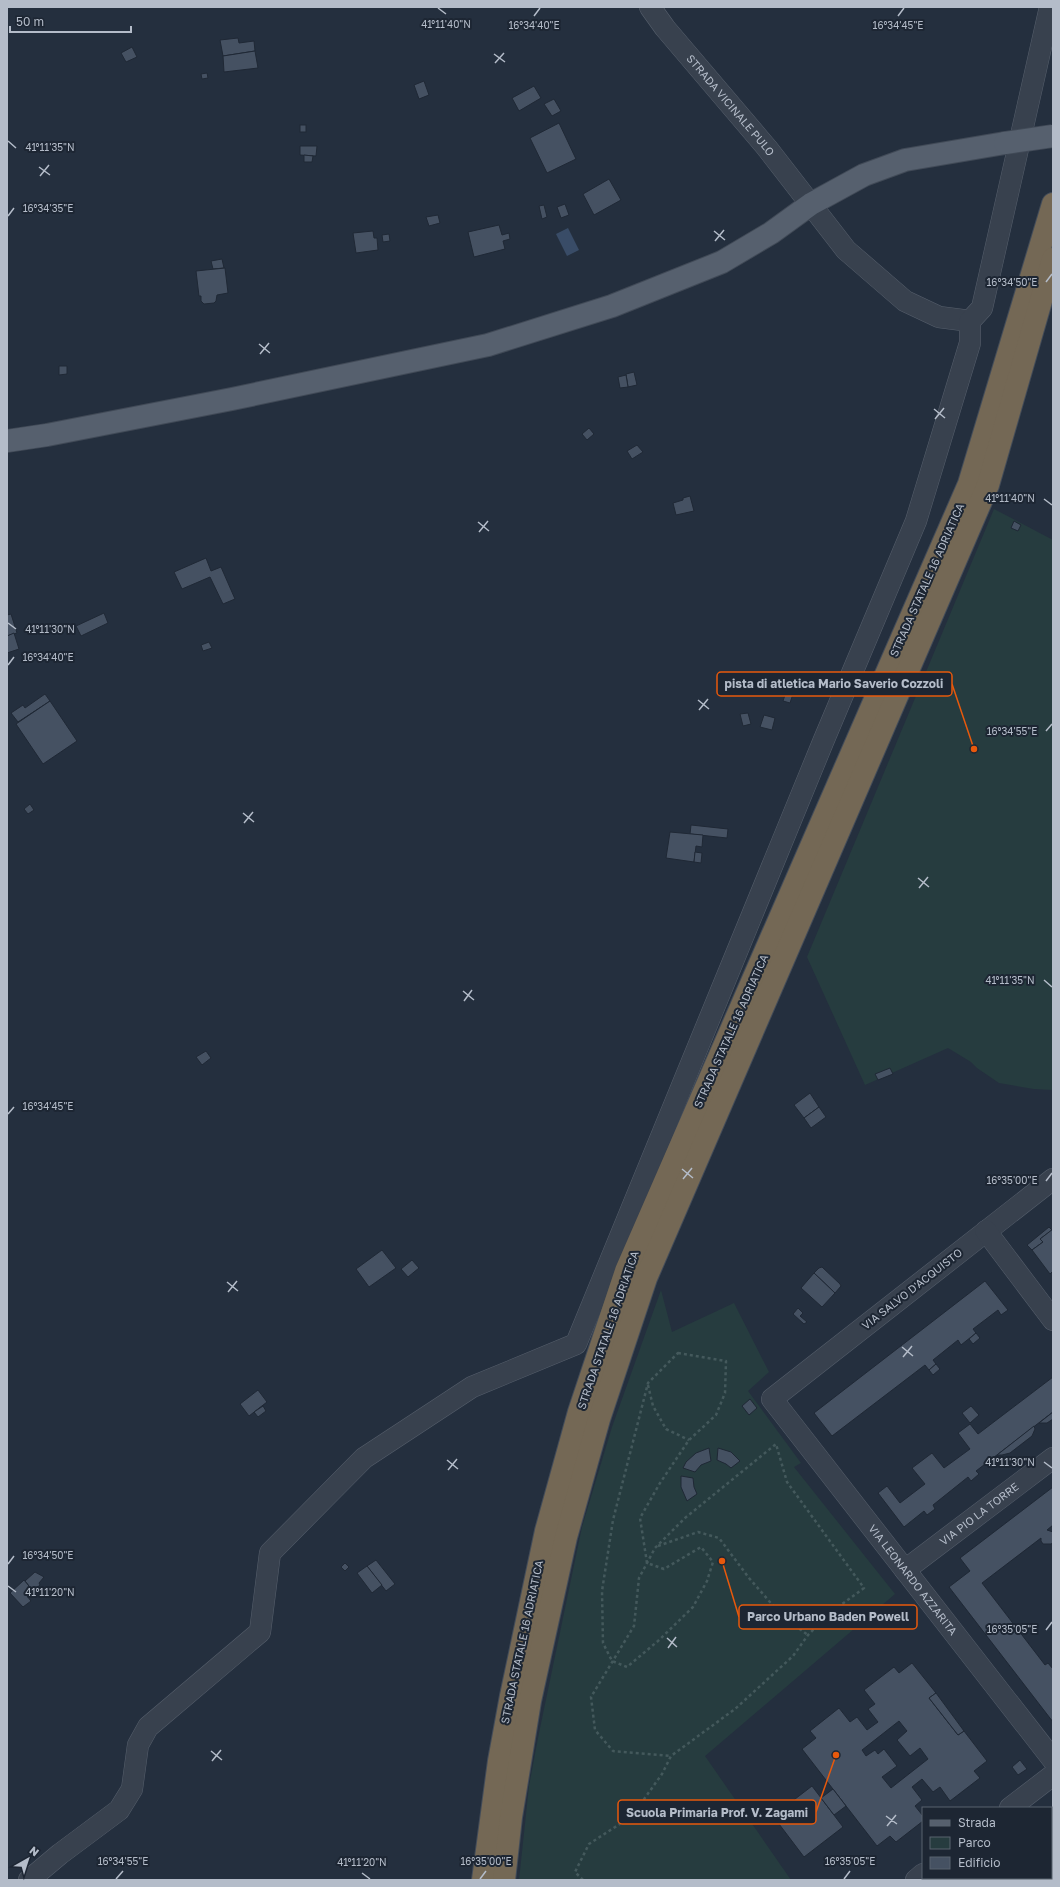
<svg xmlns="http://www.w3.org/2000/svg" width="1060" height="1887" font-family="'Golos Text',sans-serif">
  <rect width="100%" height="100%" fill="#242f3e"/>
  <!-- green -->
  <g fill="#263c3f">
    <path d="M994,509L1053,540V1090L1034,1089L999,1083L977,1068L971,1062L948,1048L865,1085L807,957Z"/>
    <path d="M661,1290L672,1332L734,1303L769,1372L748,1391L801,1463L794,1467L895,1594L705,1756L791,1880H519L529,1786L539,1733L582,1527L612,1427Z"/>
  </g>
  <!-- water -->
  <path fill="#394c67" d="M568,228L579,250L567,256L556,234Z"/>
  <!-- building -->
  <g fill="#455162" stroke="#1f2835" fill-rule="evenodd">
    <path d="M238,38L239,43L254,41L255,51L223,56L220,40Z"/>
    <path d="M132,47L137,57L126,62L121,53Z"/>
    <path d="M255,51L258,68L224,72L223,56Z"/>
    <path d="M207,73L208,78L202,79L201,74Z"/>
    <path d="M424,81L429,95L419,99L414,85Z"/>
    <path d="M534,86L541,98L519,111L512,98Z"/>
    <path d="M554,99L561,111L552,116L544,104Z"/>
    <path d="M559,123L576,159L547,173L530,138Z"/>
    <rect x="300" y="125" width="6" height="7"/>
    <path d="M300,146H317L316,156L300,155Z"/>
    <path d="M304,155L313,156L312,162H304Z"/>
    <path d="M609,179L621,200L594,215L583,194Z"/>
    <path d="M565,204L569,215L561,218L557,207Z"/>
    <path d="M544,205L547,217L542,219L539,206Z"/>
    <path d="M438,215L440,223L429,226L426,217Z"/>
    <path d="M499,225L502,235L509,233L510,239L503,241L505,249L474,257L468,232Z"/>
    <path d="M373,231L374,238H377L378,250L356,253L353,233Z"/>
    <path d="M389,234L390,241L383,242L382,235Z"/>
    <path d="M222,259L224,268L213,269L211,261Z"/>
    <path d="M225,268L228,293L217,295L216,301L214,303L204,304L201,301V296H199L196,271Z"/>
    <path d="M59,366H67V374L59,375Z"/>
    <path d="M634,372L637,385L628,387L626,374Z"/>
    <path d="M626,375L628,387L620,388L618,377Z"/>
    <path d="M589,428L594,434L587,440L582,434Z"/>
    <path d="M637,445L643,452L632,459L627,451Z"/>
    <path d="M690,496L694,511L676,515L673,503L683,500V498Z"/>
    <path d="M1014,521L1021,525L1018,531L1011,528Z"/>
    <path d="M206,558L211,571L221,567L235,599L223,604L210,577L182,589L174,572Z"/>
    <path d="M104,613L108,623L81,636L76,626Z"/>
    <path d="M11,614L17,633L7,636V615Z"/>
    <path d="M14,633L19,649L7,653V636Z"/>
    <path d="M209,642L212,648L203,651L201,645Z"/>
    <path d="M787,689L794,691L790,703L783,701Z"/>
    <path d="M45,694L50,701L18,722L11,713L23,705L25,708Z"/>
    <path d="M50,701L77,741L43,764L16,724Z"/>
    <path d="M748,713L751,724L743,726L740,714Z"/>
    <path d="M764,715L775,718L772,730L760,727Z"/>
    <path d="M30,804L34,810L28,814L24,809Z"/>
    <path d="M691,825L728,829L727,838L690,834Z"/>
    <path d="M670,832L703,835L702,847L696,846L694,862L666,858Z"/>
    <path d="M695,852L702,853L701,863L694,862Z"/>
    <path d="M206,1051L211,1058L202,1065L196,1057Z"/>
    <path d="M890,1068L893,1074L878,1080L875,1074Z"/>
    <path d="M810,1093L819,1107L804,1118L794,1105Z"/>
    <path d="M819,1107L826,1117L811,1128L804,1118Z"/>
    <path d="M1049,1227L1052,1230L1040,1239L1043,1242L1032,1250L1027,1245Z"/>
    <path d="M1053,1229V1271L1050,1274L1032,1250L1043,1242L1040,1239Z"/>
    <path d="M382,1250L396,1268L369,1287L356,1269Z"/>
    <path d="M412,1260L419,1268L408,1277L401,1269Z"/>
    <path d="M822,1267L840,1284L841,1286L835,1293L814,1273L819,1268Z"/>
    <path d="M814,1273L835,1293L822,1307L801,1288Z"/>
    <path d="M985,1281L1008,1310L1001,1315L998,1310L973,1329L976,1333L961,1345L958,1340L933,1360L936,1364L929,1370L925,1365L832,1436L814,1413Z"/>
    <path d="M798,1308L803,1313L800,1316L807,1322L804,1324L793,1314Z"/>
    <path d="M976,1333L980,1338L973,1344L969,1339Z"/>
    <path d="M936,1364L940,1369L933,1375L929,1370Z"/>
    <path d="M1053,1377V1412L976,1471L979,1474L971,1481L968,1477L933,1505L935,1509L927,1515L924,1511L904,1527L878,1493L887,1486L900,1503L925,1484L912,1468L932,1453L944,1468L970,1449L958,1433L970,1424L978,1434Z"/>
    <path d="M258,1390L267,1402L249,1416L240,1404Z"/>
    <path d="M750,1399L757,1408L749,1415L742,1406Z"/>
    <path d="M263,1406L266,1411L258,1417L254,1412Z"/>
    <path d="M971,1406L979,1415L970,1423L962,1413Z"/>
    <path d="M1053,1412V1419L1047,1423H1039Z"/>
    <path d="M1034,1426L1035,1429L1032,1436L1010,1453L1002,1455H997Z"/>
    <path d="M709,1448L711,1461L701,1465L695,1472L683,1468L686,1462L696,1453Z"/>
    <path d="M718,1448L731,1452L740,1461L731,1468L726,1464L717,1460Z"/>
    <path d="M681,1476L693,1478L694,1487L697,1494L687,1501L681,1487Z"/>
    <path d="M1053,1487V1525L1047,1530L1053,1532V1543L1051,1544H1043L1041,1541V1538L982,1583L1045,1665L1048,1663L1053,1669V1722L949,1587L970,1571L960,1558Z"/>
    <path d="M376,1560L395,1584L386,1591L367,1566Z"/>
    <path d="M345,1563L349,1567L345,1571L341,1567Z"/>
    <path d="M367,1566L382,1585L372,1593L357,1573Z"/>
    <path d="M35,1572L44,1577L39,1583L40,1585L33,1591L25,1581Z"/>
    <path d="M24,1580L33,1591L27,1596L31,1601L23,1607L10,1593Z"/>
    <path d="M912,1663L936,1693L929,1698L958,1735L964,1731L987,1761L974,1771L980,1778L950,1801L940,1787L933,1792L922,1779L912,1787L922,1800L915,1806L923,1816V1821L896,1842L890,1836L877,1846L802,1749L816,1738L810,1731L839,1708L850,1722L857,1717L867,1730L878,1722L868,1709L875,1704L864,1690L894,1667L899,1673ZM899,1721L907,1731L897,1740L910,1756L920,1748L928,1759L891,1788L882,1777L897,1766L884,1749L878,1754L875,1750L866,1756L862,1750Z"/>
    <path d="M936,1693L964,1731L958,1735L929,1698Z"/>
    <path d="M1020,1760L1027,1769L1018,1775L1012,1767Z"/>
    <path d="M812,1786L843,1827L804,1857L773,1816Z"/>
    <path d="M833,1789L846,1806L834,1815L821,1798Z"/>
    <path d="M1053,1812V1869L1051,1867V1813Z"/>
    <path d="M1051,1867L1053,1869V1880H1042L1041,1878H1051Z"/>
  </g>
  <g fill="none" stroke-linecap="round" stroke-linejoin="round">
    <defs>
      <g id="minor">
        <path id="s1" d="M650,7L665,28L767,148L846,250L905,301L939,317L970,321"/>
        <path id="s2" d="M1053,1179L772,1399L1053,1760"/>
        <path d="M986,1231L1053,1320"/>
        <path id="s3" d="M905,1570L1053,1458"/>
        <path d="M1010,1808L1053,1775"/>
        <path d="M1004,1878L1006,1880"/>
        <path d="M29,1880L60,1854L119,1810L132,1789L138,1745L148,1727L260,1632L270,1553L364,1458L472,1387L576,1344L823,742L916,521L970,343V321L982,308L1050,7"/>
        <path d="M916,1880L923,1874"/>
      </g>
      <path id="major" d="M7,441L47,435L232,399L488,345L612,306L722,262L771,233L811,204L864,175L905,160L1005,143"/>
      <g id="highway">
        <path d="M483,1880L499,1761L511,1696L546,1531L579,1412L626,1271L969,484L1053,204"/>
        <path d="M504,1880L511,1817L530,1701L566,1537L599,1419L646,1278L988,485L1053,259"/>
      </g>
    </defs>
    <!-- minor casing -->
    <use href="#minor" stroke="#565f6c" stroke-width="22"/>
    <!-- major casing -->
    <use href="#major" stroke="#414a57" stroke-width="24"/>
    <!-- highway casing -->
    <use href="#highway" stroke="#434c59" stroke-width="24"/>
    <!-- path -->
    <g stroke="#44595c" stroke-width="2.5" stroke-dasharray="3 3" stroke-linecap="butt">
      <path d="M678,1353L726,1361L725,1393L716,1415L689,1440L660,1483L640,1518L647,1563L664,1569L701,1547L713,1562L707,1581L693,1607L658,1641L627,1667L612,1661L603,1643L602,1591L613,1520L648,1383Z"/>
      <path d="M648,1385L653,1406L666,1429L689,1440"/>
      <path d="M658,1546L698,1532L719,1538L749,1578L783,1617L808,1635"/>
      <path d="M583,1880L575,1872L589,1844L632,1816L662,1774L671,1756L735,1709L793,1656L808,1635L830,1613L864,1588L787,1482L776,1444L685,1518L655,1548L639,1578L634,1626L591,1697L595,1730L613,1751L671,1756"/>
    </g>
    <!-- minor -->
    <use href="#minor" stroke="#38414e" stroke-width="21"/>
    <!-- major -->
    <use href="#major" stroke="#56606e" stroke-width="22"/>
    <!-- highway -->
    <use href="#highway" stroke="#746855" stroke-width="22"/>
    <defs>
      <path id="major-bridge" d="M1005,143L1053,136"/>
    </defs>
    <!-- major-bridge casing -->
    <use href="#major-bridge" stroke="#414a57" stroke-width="24" stroke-linecap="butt"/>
    <!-- major-bridge -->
    <use href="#major-bridge" stroke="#56606e" stroke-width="22"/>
  </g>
  <!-- ticks -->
  <path fill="none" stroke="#b4bcc9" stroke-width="1.5" d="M438,8L446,14M534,16L540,8M898,16L904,8M494,54L505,62M495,63L504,53M8,141L16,148M39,167L50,175M40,176L49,165M8,216L14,208M714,231L725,240M715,241L724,230M1046,282L1052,274M259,344L270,353M260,354L269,343M934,409L945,418M935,419L944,408M1044,499L1052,505M478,522L489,531M479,532L488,521M8,623L16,629M8,665L14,657M698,700L709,709M699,710L708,699M1046,731L1052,724M243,813L254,822M244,823L253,812M918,878L929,887M919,888L928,877M1044,980L1052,987M463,991L474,1000M464,1001L472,990M8,1114L14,1107M682,1169L693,1178M683,1179L692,1168M1046,1181L1052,1173M227,1282L238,1291M228,1292L237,1281M902,1347L913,1356M903,1357L912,1346M447,1460L458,1469M1044,1462L1052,1468M448,1470L457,1459M8,1564L14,1556M8,1586L16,1592M1046,1630L1052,1622M667,1638L677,1647M668,1648L676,1637M211,1751L222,1760M212,1761L221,1750M886,1816L897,1824M887,1826L896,1815M362,1873L370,1879M116,1879L123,1871M480,1879L486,1871M844,1879L850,1871"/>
  <g text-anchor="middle" stroke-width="4" stroke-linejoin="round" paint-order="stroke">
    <!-- street labels -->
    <g font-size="11" fill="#b4bcc9" stroke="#1d2633">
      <text dy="4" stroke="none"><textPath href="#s1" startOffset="127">STRADA VICINALE PULO</textPath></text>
      <text transform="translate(927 580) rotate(-66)" y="4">STRADA STATALE 16 ADRIATICA</text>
      <text transform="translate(731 1031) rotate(-66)" y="4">STRADA STATALE 16 ADRIATICA</text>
      <text transform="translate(912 1289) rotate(-38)" y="4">VIA SALVO D'ACQUISTO</text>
      <text transform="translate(608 1330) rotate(-71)" y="4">STRADA STATALE 16 ADRIATICA</text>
      <text dy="4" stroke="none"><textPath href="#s3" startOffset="93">VIA PIO LA TORRE</textPath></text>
      <text dy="4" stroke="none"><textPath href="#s2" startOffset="586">VIA LEONARDO AZZARITA</textPath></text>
      <text transform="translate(522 1642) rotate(-78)" y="4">STRADA STATALE 16 ADRIATICA</text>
    </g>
  </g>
  <g font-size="10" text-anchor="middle" fill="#b4bcc9" stroke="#1d2633" stroke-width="4" stroke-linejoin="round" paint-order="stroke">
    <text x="446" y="28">41°11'40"N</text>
    <text x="534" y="29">16°34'40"E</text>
    <text x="898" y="29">16°34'45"E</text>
    <text x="50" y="151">41°11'35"N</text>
    <text x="48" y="212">16°34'35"E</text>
    <text x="1012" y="286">16°34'50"E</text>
    <text x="1010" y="502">41°11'40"N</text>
    <text x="50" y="633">41°11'30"N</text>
    <text x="48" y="661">16°34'40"E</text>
    <text x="1012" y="735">16°34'55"E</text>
    <text x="1010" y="984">41°11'35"N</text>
    <text x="48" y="1110">16°34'45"E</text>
    <text x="1012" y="1184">16°35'00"E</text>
    <text x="1010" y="1466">41°11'30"N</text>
    <text x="48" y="1559">16°34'50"E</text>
    <text x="50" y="1596">41°11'20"N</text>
    <text x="1012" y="1633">16°35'05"E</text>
    <text x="123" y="1865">16°34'55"E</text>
    <text x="486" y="1865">16°35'00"E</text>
    <text x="850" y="1865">16°35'05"E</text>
    <text x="362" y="1866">41°11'20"N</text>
  </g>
  <!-- callouts -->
  <path fill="none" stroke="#e8590c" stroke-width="1.5" d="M974 749L952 684M722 1561L739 1617M836 1755L816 1812"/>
  <g fill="#e8590c" stroke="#1d2633" stroke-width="1.5">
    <circle cx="974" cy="749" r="4"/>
    <circle cx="722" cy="1561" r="4"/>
    <circle cx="836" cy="1755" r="4"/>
  </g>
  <g fill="#1d2633" stroke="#e8590c" stroke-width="1.5">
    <rect x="717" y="672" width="235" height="24" rx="4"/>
    <rect x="739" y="1605" width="178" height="24" rx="4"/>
    <rect x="618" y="1800" width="198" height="24" rx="4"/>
  </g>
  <g font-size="12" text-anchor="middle" font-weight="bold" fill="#b4bcc9">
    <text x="834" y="688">pista di atletica Mario Saverio Cozzoli</text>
    <text x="828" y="1621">Parco Urbano Baden Powell</text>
    <text x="717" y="1817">Scuola Primaria Prof. V. Zagami</text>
  </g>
  <!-- border -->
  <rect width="1060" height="1887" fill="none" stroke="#b4bcc9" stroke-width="16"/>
  <!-- legend -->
  <rect x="922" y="1807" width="130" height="72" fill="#1d2633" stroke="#59626f"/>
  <rect x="930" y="1820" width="20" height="6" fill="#56606e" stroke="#59626f"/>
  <text x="958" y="1827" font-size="12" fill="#b4bcc9">Strada</text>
  <rect x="930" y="1837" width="20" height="12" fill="#263c3f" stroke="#59626f"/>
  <text x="958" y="1847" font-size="12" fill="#b4bcc9">Parco</text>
  <rect x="930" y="1857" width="20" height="12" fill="#455162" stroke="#59626f"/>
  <text x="958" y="1867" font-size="12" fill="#b4bcc9">Edificio</text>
  <!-- north arrow -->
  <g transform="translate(28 1859) rotate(39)" stroke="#1d2633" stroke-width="3" paint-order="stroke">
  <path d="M0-3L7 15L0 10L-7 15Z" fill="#b4bcc9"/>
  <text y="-6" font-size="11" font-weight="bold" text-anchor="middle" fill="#b4bcc9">N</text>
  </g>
  <!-- scale -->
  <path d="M10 26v6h121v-6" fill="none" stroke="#b4bcc9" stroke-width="2"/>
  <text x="16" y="26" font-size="12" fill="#b4bcc9" stroke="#1d2633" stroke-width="3" paint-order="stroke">50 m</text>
</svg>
